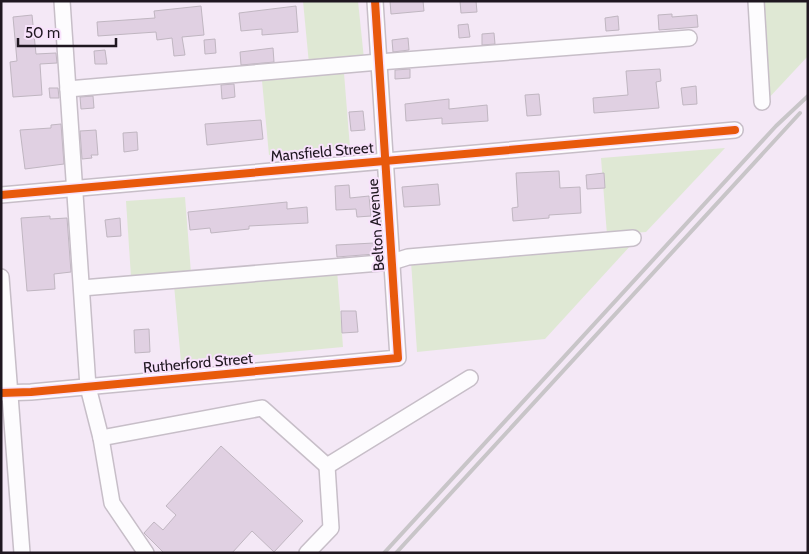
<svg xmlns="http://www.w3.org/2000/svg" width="809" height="554" font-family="Cabin,sans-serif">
  <rect width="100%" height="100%" fill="#f4e8f6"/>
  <!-- green -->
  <g fill="#dfe8d4">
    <path d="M303,1H358L364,59L309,64Z"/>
    <path d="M759,1H808V56L766,101Z"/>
    <path d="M344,73L350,148L269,155L262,81Z"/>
    <path d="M725,148L646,232L607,235L601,158Z"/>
    <path d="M185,197L191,273L131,277L126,201Z"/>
    <path d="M632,244L545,339L417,352L411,261Z"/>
    <path d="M337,270L343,347L181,362L174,285Z"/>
  </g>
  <!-- building -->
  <g fill="#e0d0e2" stroke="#c0b6c1">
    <path d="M390,1H423L424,11L391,14Z"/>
    <path d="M460,1H476L477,12L461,13Z"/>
    <path d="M201,6L204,35L182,37L185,55L174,56L172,38L157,40L156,32L98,36L97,22L155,18L154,11Z"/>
    <path d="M296,6L298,32L262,35V29L241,31L239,13Z"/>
    <path d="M672,14V17L697,15L698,27L659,30L658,15Z"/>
    <path d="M32,15L36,54L56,53L57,63L40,64L42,95L13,97L10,62L17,61L13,17Z"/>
    <path d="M618,16L619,30L606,31L605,18Z"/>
    <path d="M468,24L470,37L459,38L458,25Z"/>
    <path d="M494,33L495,44L482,45V34Z"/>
    <path d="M408,38L409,50L393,52L392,40Z"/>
    <path d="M215,39L216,53L205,54L204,40Z"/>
    <path d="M273,48L274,62L241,65L240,52Z"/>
    <path d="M105,50L107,64H95L94,51Z"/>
    <path d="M410,69V78L395,79V70Z"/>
    <path d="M660,69L661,81L656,82L659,108L594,113L593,98L628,95L626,71Z"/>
    <path d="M234,84L235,97L222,99L221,85Z"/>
    <path d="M696,86L697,104L683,105L681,88Z"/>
    <path d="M49,88H58L59,98H50Z"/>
    <path d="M539,94L541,115L527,116L525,95Z"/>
    <path d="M93,96L94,108L81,109L80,97Z"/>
    <path d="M449,99V109L487,105L488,121L442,124V118L406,121L405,104Z"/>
    <path d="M363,111L365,130L351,131L349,112Z"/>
    <path d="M261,120L263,139L207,145L205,124Z"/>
    <path d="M61,124L64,164L25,169L20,130L51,128V125Z"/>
    <path d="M96,130L98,155H91L92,158L82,159L80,131Z"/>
    <path d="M137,132L138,150L124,152L123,133Z"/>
    <path d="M559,171L560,188L580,187L581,213L549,215V218L513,221L512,208L518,207L516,173Z"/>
    <path d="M604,173L605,188L587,189L586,175Z"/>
    <path d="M438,184L440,205L404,207L402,187Z"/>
    <path d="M349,185L350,198L369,196L371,216L357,217L356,209L336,210L335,186Z"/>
    <path d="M287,202V209L307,207L308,223L249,226V229L211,233L210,228L190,230L188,212Z"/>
    <path d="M50,216V219L67,218L71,272L54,274L55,289L27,291L21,218Z"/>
    <path d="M120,218L121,236L107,237L105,220Z"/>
    <path d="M374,243L375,254L337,257L336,245Z"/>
    <path d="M341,311H356L358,332L342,333Z"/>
    <path d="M149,329L150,352L135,353L134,330Z"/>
    <path d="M221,446L303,521L274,552L252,531L232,553H164L144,533L154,522L163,530L176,515L166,506Z"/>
  </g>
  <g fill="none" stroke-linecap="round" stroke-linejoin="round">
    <defs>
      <g id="minor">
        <path d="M62,1L88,387L101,438L262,408L327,466L470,378"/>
        <path d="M756,1L762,102"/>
        <path d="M68,89L379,62L689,38"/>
        <path d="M1,195L735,130"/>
        <path d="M1,277L22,553"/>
        <path d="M82,288L392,262L408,257L633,238"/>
        <path d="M1,393L31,392L398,358L375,1"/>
        <path d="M101,438L112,503L146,553"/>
        <path d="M307,553L331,528L327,466"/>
      </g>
    </defs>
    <!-- minor casing -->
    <use href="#minor" stroke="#c7bec8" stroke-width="18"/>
    <!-- minor -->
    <use href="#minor" stroke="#fdfcfe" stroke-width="15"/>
    <!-- rail -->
    <g stroke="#c8c5c8" stroke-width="4">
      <path d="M384,553L776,126L808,96"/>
      <path d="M396,553L800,113"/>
    </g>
    <defs>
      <g id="cycleway">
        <path d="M1,195L735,130"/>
        <path d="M1,393L31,392L398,358L375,1"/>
      </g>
    </defs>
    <!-- cycleway casing -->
    <use href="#cycleway" stroke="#f8e2fc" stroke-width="11"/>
    <!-- cycleway -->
    <use href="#cycleway" stroke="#e8590c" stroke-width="8"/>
  </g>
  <g text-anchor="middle" stroke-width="4" stroke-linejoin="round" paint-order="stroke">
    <!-- street labels -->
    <g font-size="15" fill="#1f1720" stroke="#f8e2fc">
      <text transform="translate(322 152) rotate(-5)" y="5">Mansfield Street</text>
      <text transform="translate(376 225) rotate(-94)" y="5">Belton Avenue</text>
      <text transform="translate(198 363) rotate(-5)" y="5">Rutherford Street</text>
    </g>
  </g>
  <!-- border -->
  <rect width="809" height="554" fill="none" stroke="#1f1720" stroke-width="5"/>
  <!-- scale -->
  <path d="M18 38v8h98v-8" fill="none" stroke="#1f1720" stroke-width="2.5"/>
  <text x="25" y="38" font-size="15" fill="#1f1720" stroke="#f8e2fc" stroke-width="4" paint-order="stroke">50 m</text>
</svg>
